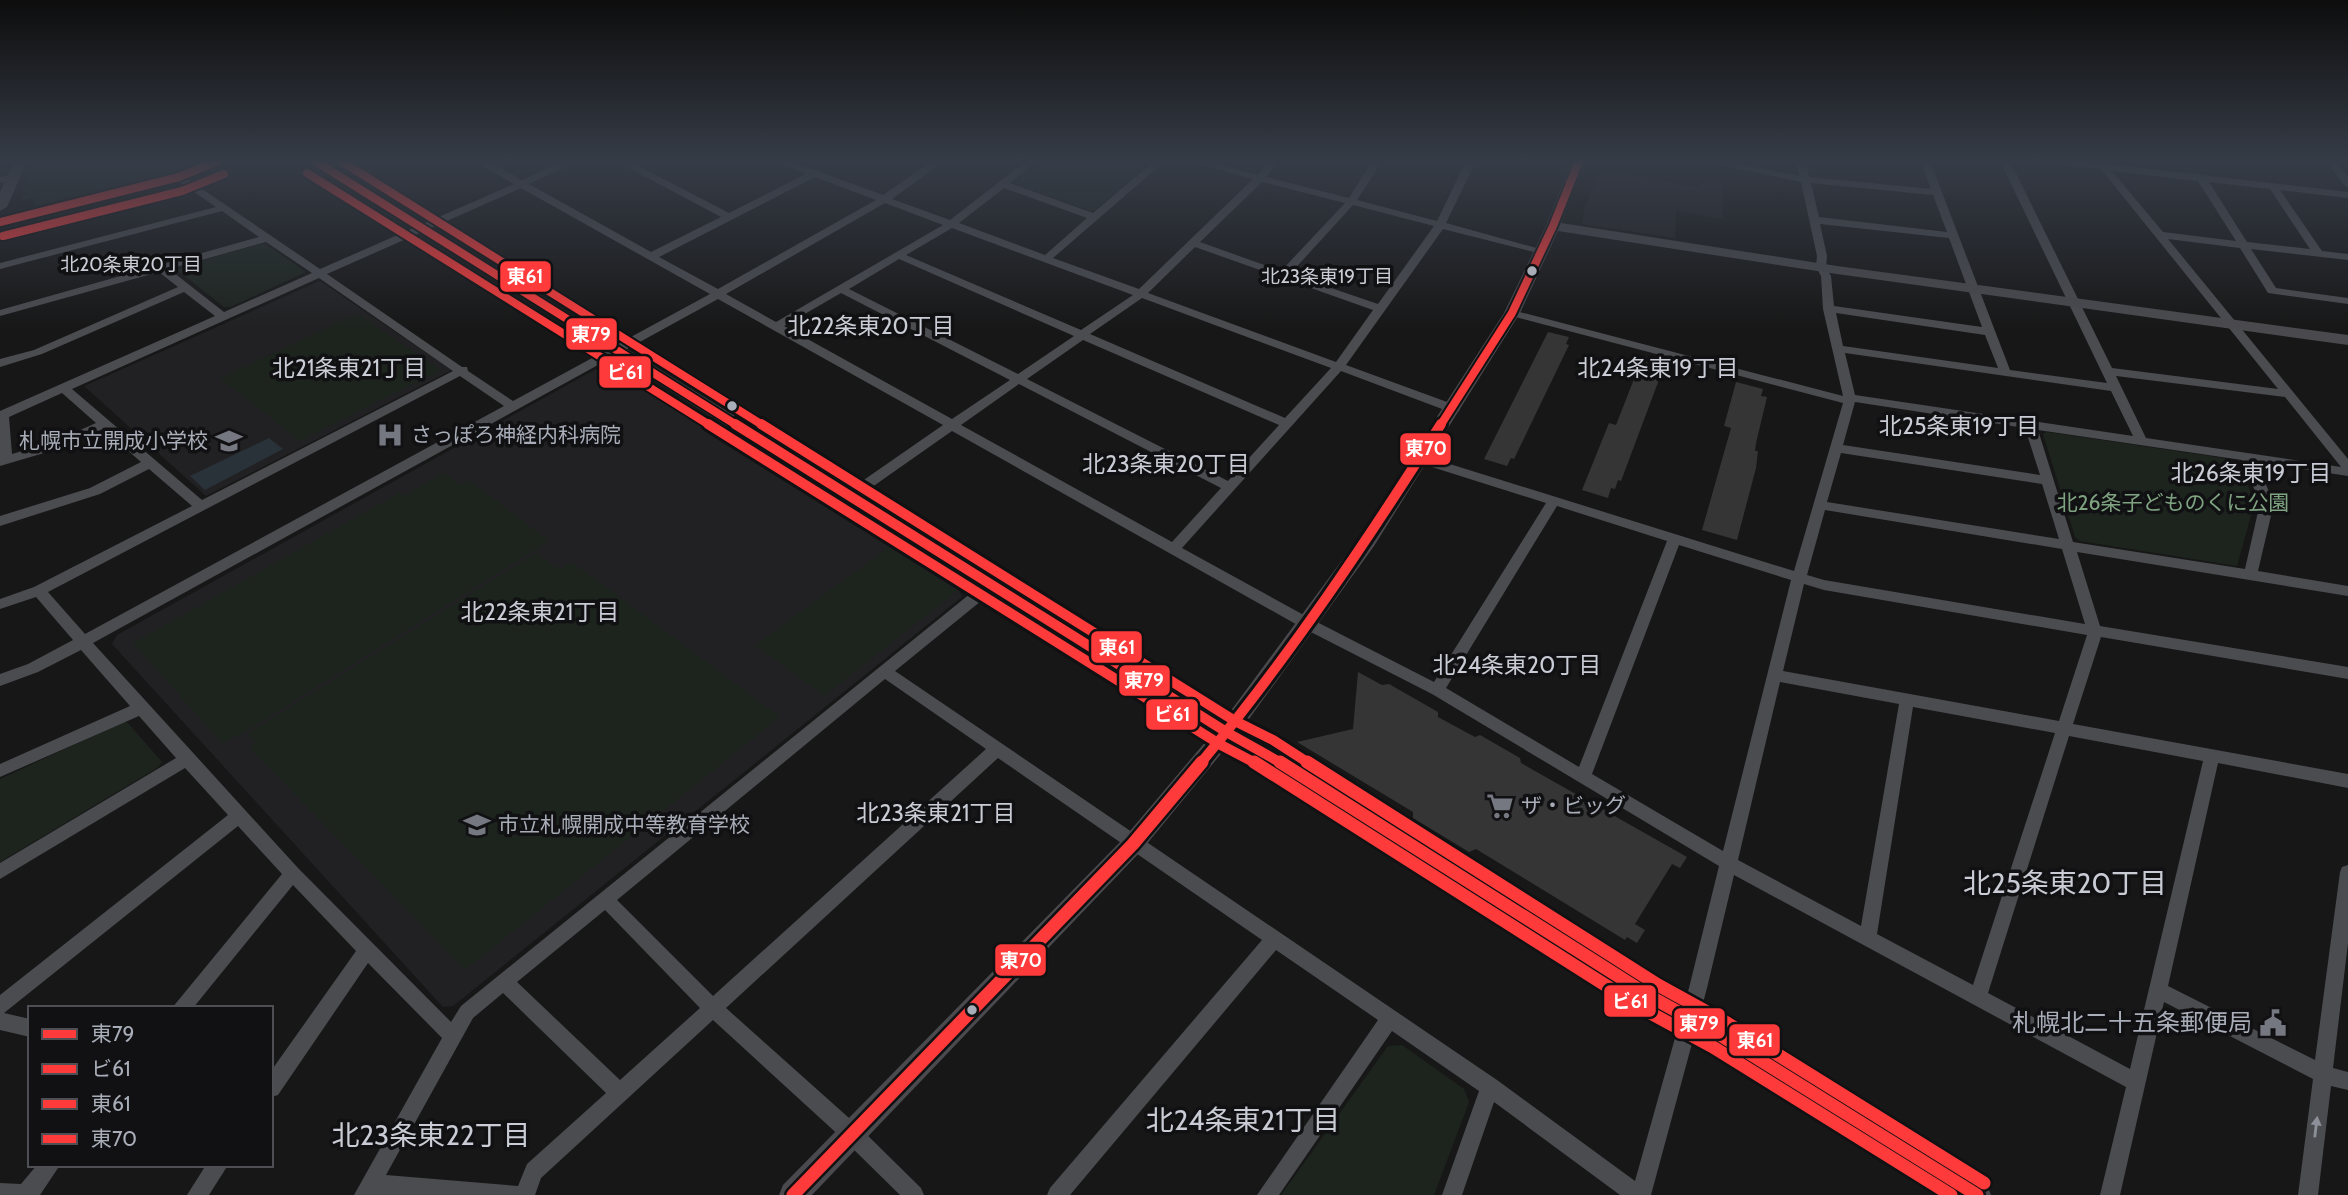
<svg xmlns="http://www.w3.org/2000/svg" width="2348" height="1195" font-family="Cabin,'Noto Sans JP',sans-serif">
  <rect width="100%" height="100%" fill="#171717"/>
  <!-- built -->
  <g fill="#212123">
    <path d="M1601,169L1700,188L1703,180L1722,184L1723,219L1676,211L1675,238L1582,224L1585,206Z"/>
    <path d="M320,281L452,370L206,496L84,386Z"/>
    <path d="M610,368L959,590L962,597L453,1006L443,1007L112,644L117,635L596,369Z"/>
  </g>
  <!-- green -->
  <g fill="#1d241e">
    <path d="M33,161H200L172,172L35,206L33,198L21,201Z"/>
    <path d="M1038,161H1152L1095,210L1091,211L1013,183Z"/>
    <path d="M261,244H266L306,272L231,307H224L177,270L183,265Z"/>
    <path d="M357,314L441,370L300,441L220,378Z"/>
    <path d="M2047,432L2230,459L2237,463L2255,501L2237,566L2080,541L2075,537L2043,434Z"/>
    <path d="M444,473L459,485L469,480L549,541L245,732L222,743L133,643L399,493L403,496Z"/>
    <path d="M889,547L957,591L824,696L755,645Z"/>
    <path d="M536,553L559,570L572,562L780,717L465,970L249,747L255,742L247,734Z"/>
    <path d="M127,722L162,762L157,768L0,862V779L119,724Z"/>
    <path d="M1402,1045L1464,1089L1469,1102L1434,1195H1281L1388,1046Z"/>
  </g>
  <!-- water -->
  <path fill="#2a3239" d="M269,438L283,449L205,490L190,476Z"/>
  <!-- building -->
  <g fill="#353536">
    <path d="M1548,332L1569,337L1566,344L1569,345L1514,459L1511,458L1507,466L1484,459Z"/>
    <path d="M1643,356L1663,361L1660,368L1663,369L1621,481L1618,480L1615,489L1611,488L1608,498L1582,490L1609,423L1616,425Z"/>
    <path d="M1736,382L1763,389L1761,396L1767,397L1756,443L1755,451H1758L1756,468L1737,540L1702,530L1731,428L1724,426Z"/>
    <path d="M1358,672L1382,685L1389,684L1438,712V717L1475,737L1480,735L1520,758L1521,763L1687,857L1680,868L1672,864L1635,924L1645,930L1637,943L1627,937L1625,940L1476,849L1469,852L1413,818V812L1297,742L1353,729Z"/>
  </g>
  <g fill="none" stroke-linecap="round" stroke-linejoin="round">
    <!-- street -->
    <g fill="#4b4c50" fill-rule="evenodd">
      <path d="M210,161H224L186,178L320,269L514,184L475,161H488L522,180L564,161H578L529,184L651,252L721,217L616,161H629L729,213L806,174L775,161H790L883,195L932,161H944L892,199L950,220L1026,161H1037L1010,183L1093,213L1154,161H1165L1053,258L1139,289L1253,179L1188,161H1206L1258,175L1269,161H1279L1266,177L1349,198L1372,161H1382L1357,200L1437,221L1466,161H1476L1446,223L1547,251L1542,254L1443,229L1346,365L1458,406L1460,409L1458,412H1450L1341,371L1182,548L1311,619L1434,682L1546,503L1416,462L1414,459L1416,456H1424L1794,571L1843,403L1508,315L1506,313L1512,310L1843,396L1823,309L1821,276L1816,267L1817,256L1801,182L1701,161H1723L1799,176L1796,161H1806L1809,177L1931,189L1920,161H1930L2010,370L2107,383L2000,161H2010L2112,368L2278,389L2101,169L2054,164L2049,161H2104L2107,164L2348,192V198L2280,190L2322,251L2348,254V260L2251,249L2276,288L2348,298V304L2268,293L2240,248L2168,239L2348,459V476L2256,462L2274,503L2258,571L2348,586V596L2077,552L2100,626L2348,667V679L2101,637L2073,724L2348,774V788L2218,763L2168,986L2315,1060L2340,872L2342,867L2348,865V943L2333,1068L2348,1072V1090L2331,1086L2318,1195H2298L2313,1079L2164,1002L2120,1195H2100L2126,1087L1734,875L1707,988L1651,1195H1620L1494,1102L1462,1195H1442L1479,1091L1392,1031L1279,1195H1257L1378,1020L1276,950L1070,1195H1047L1050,1188L1262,940L998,758L726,1008L858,1126L921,1188L924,1195H900L844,1140L713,1020L541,1178L535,1195H354L442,1038L368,963L278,1095L271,1097V1071L356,951L293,885L193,1008H172L282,874L238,826L4,1013L30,1019V1037L0,1030V995L228,815L185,768L0,879V863L176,758L139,716L0,777V764L130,706L81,650L38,672L0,686V674L28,664L73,640L36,597L0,609V599L34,587L192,506L149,469L100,494L0,526V516L90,488L141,462L103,429L61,448L0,466V411L215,316L184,292L42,354L0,367V359L34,350L178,287L159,272L0,316V310L259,237L222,211L0,269V263L216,207L177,180L0,225V219L176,175ZM2112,171L2198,181L2236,241L2163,232ZM815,177L876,200L718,289L659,257ZM1262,182L1345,203L1281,271L1200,242ZM2209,182L2270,189L2310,249L2247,242ZM1811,183L1933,195L1947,232L1819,217ZM521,188L710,294L513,401L468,371L467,367H462L327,274ZM1004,188L1087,218L1045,255L959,223ZM885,203L943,225L776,322L726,294ZM1353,205L1434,226L1378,304L1290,274ZM1820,224L1949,238L1982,327L1834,306L1831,276L1826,267L1827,256ZM952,228L1133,295L1081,330L906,255ZM266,242L312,273L224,312L169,269ZM1195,247L1373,310L1336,362L1148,293ZM899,259L1074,336L1018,374L849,289ZM319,278L453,371L202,500L72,389ZM841,293L1010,380L952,419L784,326ZM1142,298L1331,368L1285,418L1090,334ZM718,299L943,425L845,493L844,496L845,499H855L952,431L1301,627L1432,694L1719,866L1689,988L1635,1181L1497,1080L895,671L997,588L999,584L997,580H987L461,1006L451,1022L298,868L93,643ZM1836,313L1985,335L1998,368L1843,346ZM1083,340L1279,425L1228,481L1027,379ZM1845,353L2111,391L2133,436L1855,395ZM460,376L504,406L85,634L48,592ZM2116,376L2285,397L2341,467L2146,438ZM1019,384L1221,488L1172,542L961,425ZM62,393L96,423L53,442L12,454L9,417ZM1855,402L2025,428L2040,475L1843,445ZM2038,430L2242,460L2260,503L2245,569L2073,542ZM1841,453L2042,484L2059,539L1827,502ZM1557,506L1667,541L1579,767L1446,688ZM1825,510L2062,549L2085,624L1824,580L1807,575ZM1679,545L1791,580L1723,851L1592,774ZM1804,584L1824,590L2087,635L2059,721L1783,671ZM885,679L986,749L713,996L617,900ZM1780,682L1899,704L1861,926L1738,860ZM1913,707L2055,733L1973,985L1877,934ZM2069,736L2203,761L2130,1069L1988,993ZM605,910L700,1008L620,1080L517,982ZM503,993L606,1093L527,1164L518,1186L386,1175L473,1018Z"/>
      <path d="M2326,161H2336L2348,177V187L2345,186Z"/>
      <path d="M14,174L17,175V179L0,183V177Z"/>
      <path d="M37,1165H60L40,1195H0V1183L21,1184Z"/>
      <path d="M206,1165H228L209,1195H187Z"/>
    </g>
    <!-- secondary -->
    <g fill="#4a4a4e" fill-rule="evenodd">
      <path d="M14,161H27L7,207L0,211V192Z"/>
      <path d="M308,161H324L1224,720L1360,536L1504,313L1546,226L1572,161H1585L1561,223L1837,266L2348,335V345L1837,274L1558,231L1520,313L1374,546L1241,730L1273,746L1660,989L1729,1026L1987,1185L1991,1195H1952L1711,1044L1642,1005L1257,758L1229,744L1141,851L812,1195H779L783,1185L1125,837L1212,734Z"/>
    </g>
    <defs>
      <path id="bus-1-far2" d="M315,161L738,426"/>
      <path id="bus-1-far1" d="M735,424L1228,733L1283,764"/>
      <path id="bus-1" d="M1280,762L1651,997L1720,1035L1977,1195"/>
      <path id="bus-2-far2" d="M307,173L711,426"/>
      <path id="bus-2-far1" d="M708,424L1221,745L1257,764"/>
      <path id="bus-2" d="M1254,762L1643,1009L1713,1047L1951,1195"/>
      <path id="bus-3-far2" d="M341,161L764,426"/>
      <path id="bus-3-far1" d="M761,424L1235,721L1273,740L1310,764"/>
      <path id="bus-3" d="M1307,762L1658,985L1727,1023L1984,1183"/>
      <path id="bus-4-far2" d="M1440,426L1512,313L1553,226L1579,161"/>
      <path id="bus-4-far1" d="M1200,764C1289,657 1367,541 1441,424"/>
      <path id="bus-4" d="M793,1195L1133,844L1202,762"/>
      <path id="bus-5" d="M0,222L179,177L218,161"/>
      <path id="bus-6" d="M3,236L182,191L224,174"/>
    </defs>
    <!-- bus-1-far2 casing -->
    <use href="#bus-1-far2" stroke="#111113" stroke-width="12"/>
    <!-- bus-1-far1 casing -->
    <use href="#bus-1-far1" stroke="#111113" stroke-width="16"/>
    <!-- bus-1 casing -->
    <use href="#bus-1" stroke="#111113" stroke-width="18"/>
    <!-- bus-2-far2 casing -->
    <use href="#bus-2-far2" stroke="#111113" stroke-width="12"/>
    <!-- bus-2-far1 casing -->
    <use href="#bus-2-far1" stroke="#111113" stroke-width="16"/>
    <!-- bus-2 casing -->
    <use href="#bus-2" stroke="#111113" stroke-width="18"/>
    <!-- bus-3-far2 casing -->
    <use href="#bus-3-far2" stroke="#111113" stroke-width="12"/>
    <!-- bus-3-far1 casing -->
    <use href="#bus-3-far1" stroke="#111113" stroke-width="16"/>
    <!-- bus-3 casing -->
    <use href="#bus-3" stroke="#111113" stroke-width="18"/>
    <!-- bus-4-far2 casing -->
    <use href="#bus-4-far2" stroke="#111113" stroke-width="12"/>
    <!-- bus-4-far1 casing -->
    <use href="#bus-4-far1" stroke="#111113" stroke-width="16"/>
    <!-- bus-4 casing -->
    <use href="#bus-4" stroke="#111113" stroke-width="18"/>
    <!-- bus-5 casing -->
    <use href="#bus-5" stroke="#111113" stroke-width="12"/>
    <!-- bus-6 casing -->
    <use href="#bus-6" stroke="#111113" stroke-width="12"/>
    <!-- bus-1-far2 -->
    <use href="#bus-1-far2" stroke="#ff3a3a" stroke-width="8"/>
    <!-- bus-1-far1 -->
    <use href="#bus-1-far1" stroke="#ff3a3a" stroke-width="10"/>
    <!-- bus-1 -->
    <use href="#bus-1" stroke="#ff3a3a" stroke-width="13"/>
    <!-- bus-2-far2 -->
    <use href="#bus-2-far2" stroke="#ff3a3a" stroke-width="8"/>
    <!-- bus-2-far1 -->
    <use href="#bus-2-far1" stroke="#ff3a3a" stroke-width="10"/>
    <!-- bus-2 -->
    <use href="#bus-2" stroke="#ff3a3a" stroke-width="13"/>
    <!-- bus-3-far2 -->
    <use href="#bus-3-far2" stroke="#ff3a3a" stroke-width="8"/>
    <!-- bus-3-far1 -->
    <use href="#bus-3-far1" stroke="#ff3a3a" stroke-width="10"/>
    <!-- bus-3 -->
    <use href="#bus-3" stroke="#ff3a3a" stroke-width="13"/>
    <!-- bus-4-far2 -->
    <use href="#bus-4-far2" stroke="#ff3a3a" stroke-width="8"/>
    <!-- bus-4-far1 -->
    <use href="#bus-4-far1" stroke="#ff3a3a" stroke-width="10"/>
    <!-- bus-4 -->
    <use href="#bus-4" stroke="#ff3a3a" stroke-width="13"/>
    <!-- bus-5 -->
    <use href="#bus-5" stroke="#ff3a3a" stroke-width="8"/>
    <!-- bus-6 -->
    <use href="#bus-6" stroke="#ff3a3a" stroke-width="8"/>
  </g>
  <!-- one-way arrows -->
  <defs><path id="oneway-solid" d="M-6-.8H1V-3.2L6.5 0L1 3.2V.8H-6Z" transform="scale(1.75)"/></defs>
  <use fill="#8c9099" href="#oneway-solid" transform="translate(2316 1127) rotate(-83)"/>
  <!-- sky -->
  <linearGradient id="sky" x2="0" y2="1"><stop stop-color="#0d0d0d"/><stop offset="0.49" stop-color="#363c47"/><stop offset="1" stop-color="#363c47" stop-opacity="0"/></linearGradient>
  <rect width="2348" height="329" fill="url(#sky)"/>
  <!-- icons -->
  <defs>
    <symbol id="hospital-bare" viewBox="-9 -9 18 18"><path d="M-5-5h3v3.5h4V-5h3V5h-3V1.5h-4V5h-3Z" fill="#757880" stroke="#111113" stroke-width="2.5" paint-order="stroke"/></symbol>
    <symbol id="school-bare" viewBox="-9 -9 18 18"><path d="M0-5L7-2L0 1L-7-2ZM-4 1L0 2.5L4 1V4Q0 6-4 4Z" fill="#757880" stroke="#111113" stroke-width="2.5" paint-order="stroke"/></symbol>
    <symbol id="supermarket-bare" viewBox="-9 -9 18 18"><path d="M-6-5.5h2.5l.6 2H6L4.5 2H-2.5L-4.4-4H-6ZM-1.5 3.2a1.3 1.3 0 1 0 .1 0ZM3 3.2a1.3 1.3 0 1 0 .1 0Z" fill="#757880" stroke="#111113" stroke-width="2.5" paint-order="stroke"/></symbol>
    <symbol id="civic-bare" viewBox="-9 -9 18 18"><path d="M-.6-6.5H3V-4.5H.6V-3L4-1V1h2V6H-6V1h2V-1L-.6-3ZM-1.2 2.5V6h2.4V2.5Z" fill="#757880" stroke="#111113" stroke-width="2.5" paint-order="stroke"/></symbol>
  </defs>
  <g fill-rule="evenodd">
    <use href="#hospital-bare" x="371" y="416" width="38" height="38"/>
    <use href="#school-bare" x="210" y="422" width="38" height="38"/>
    <use href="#supermarket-bare" x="1481" y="787" width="38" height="38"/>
    <use href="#school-bare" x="458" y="806" width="38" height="38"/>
    <use href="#civic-bare" x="2254" y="1004" width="38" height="38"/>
  </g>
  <!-- markers -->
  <g fill="#a8adb8" stroke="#111113" stroke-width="2.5">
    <circle cx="1532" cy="271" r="6"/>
    <circle cx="732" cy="406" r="6"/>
    <circle cx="972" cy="1010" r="6"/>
  </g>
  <g text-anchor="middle" stroke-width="7" stroke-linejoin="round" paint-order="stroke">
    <!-- far-neighbourhood labels -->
    <g font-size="19" fill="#c9ccd4" stroke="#111113">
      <text x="131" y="271">北20条東20丁目</text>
      <text x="1327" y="283">北23条東19丁目</text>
    </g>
    <!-- poi labels -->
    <g font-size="21" fill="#a8adb8" stroke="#111113" text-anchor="start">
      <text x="411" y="442">さっぽろ神経内科病院</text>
      <text x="208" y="448" text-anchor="end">札幌市立開成小学校</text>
      <text x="1521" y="813">ザ・ビッグ</text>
      <text x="498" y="832">市立札幌開成中等教育学校</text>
    </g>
    <!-- park labels -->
    <g font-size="21" fill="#7fa381" stroke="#111113">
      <text x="2173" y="510">北26条子どものくに公園</text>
    </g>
    <!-- neighbourhood labels -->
    <g font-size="23" fill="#c9ccd4" stroke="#111113">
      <text x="871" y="334">北22条東20丁目</text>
      <text x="349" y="376">北21条東21丁目</text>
      <text x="1658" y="376">北24条東19丁目</text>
      <text x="1959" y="434">北25条東19丁目</text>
      <text x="1166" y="472">北23条東20丁目</text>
      <text x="2251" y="481">北26条東19丁目</text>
      <text x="540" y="620">北22条東21丁目</text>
      <text x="1517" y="673">北24条東20丁目</text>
      <text x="936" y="821">北23条東21丁目</text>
    </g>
    <!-- near-poi labels -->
    <g font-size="24" fill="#a8adb8" stroke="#111113" text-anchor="end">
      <text x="2252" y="1031">札幌北二十五条郵便局</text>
    </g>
    <!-- near-neighbourhood labels -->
    <g font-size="28" fill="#c9ccd4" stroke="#111113">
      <text x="2065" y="893">北25条東20丁目</text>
      <text x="1243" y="1130">北24条東21丁目</text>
      <text x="431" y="1145">北23条東22丁目</text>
    </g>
  </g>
  <g stroke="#111113" stroke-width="2.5">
    <rect x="499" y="260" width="53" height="33" rx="7" fill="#ff3a3a"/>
    <rect x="565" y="317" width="53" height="34" rx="7" fill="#ff3a3a"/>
    <rect x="598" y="355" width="54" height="34" rx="7" fill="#ff3a3a"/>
    <rect x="1399" y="432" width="53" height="34" rx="7" fill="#ff3a3a"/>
    <rect x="1090" y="630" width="53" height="34" rx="7" fill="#ff3a3a"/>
    <rect x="1118" y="664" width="53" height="33" rx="7" fill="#ff3a3a"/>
    <rect x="1145" y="698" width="54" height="33" rx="7" fill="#ff3a3a"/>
    <rect x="994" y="943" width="53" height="34" rx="7" fill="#ff3a3a"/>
    <rect x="1603" y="984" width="54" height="34" rx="7" fill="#ff3a3a"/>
    <rect x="1673" y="1007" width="53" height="33" rx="7" fill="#ff3a3a"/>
    <rect x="1728" y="1023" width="53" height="34" rx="7" fill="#ff3a3a"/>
  </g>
  <g font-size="19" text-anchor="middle" font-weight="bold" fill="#fff">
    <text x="525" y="283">東61</text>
    <text x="591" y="341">東79</text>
    <text x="625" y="379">ビ61</text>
    <text x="1426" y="455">東70</text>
    <text x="1117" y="654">東61</text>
    <text x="1144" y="687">東79</text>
    <text x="1172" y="721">ビ61</text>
    <text x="1021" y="967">東70</text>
    <text x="1630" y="1008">ビ61</text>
    <text x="1699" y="1030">東79</text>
    <text x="1755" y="1047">東61</text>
  </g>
  <!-- legend -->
  <rect x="28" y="1006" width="245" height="161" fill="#111113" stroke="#4d4f55" stroke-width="2"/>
  <rect x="42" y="1029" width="35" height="10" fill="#ff3a3a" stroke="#4d4f55" stroke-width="2"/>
  <text x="91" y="1041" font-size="21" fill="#a8adb8">東79</text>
  <rect x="42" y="1064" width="35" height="10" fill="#ff3a3a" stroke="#4d4f55" stroke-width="2"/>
  <text x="91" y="1076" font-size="21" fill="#a8adb8">ビ61</text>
  <rect x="42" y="1099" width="35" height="10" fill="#ff3a3a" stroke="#4d4f55" stroke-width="2"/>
  <text x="91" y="1111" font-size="21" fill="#a8adb8">東61</text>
  <rect x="42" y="1134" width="35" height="10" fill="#ff3a3a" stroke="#4d4f55" stroke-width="2"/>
  <text x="91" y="1146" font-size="21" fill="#a8adb8">東70</text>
</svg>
